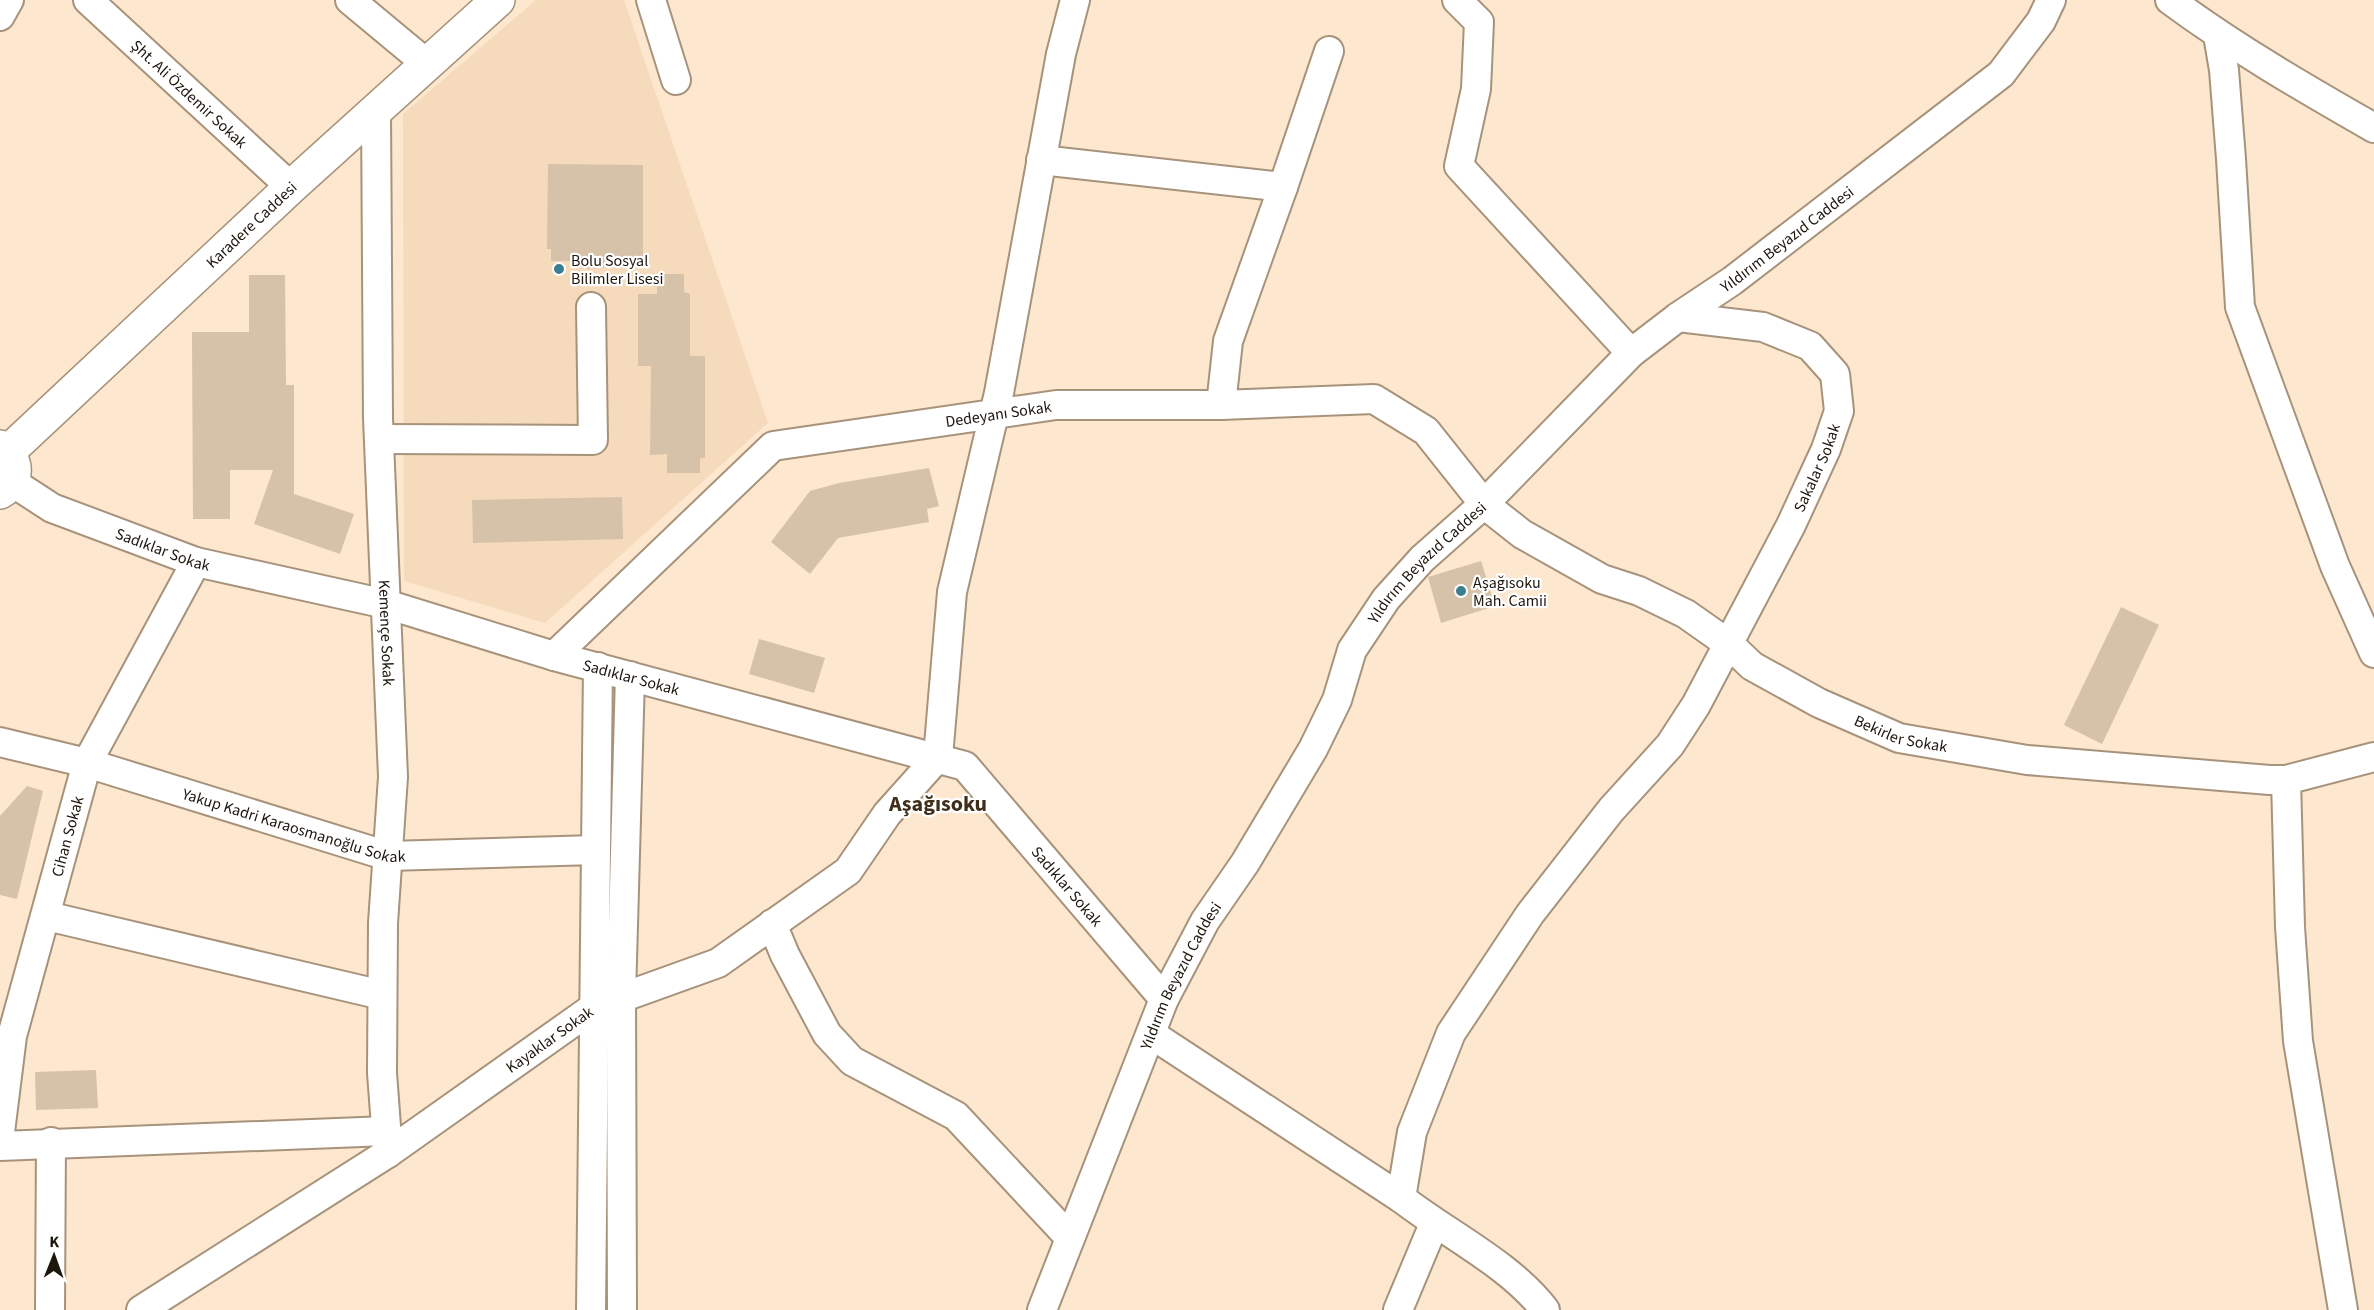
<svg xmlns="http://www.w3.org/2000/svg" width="2374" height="1310" font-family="'Source Sans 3',sans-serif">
  <rect width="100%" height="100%" fill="#fde7ce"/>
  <!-- built -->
  <path fill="#f5dbbb" d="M536,0H624L768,423L545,623L404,581L403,114Z"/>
  <!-- building -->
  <g fill="#d6c1a9">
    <path d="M548,164L643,165V262H604V268L587,269V261H551V249H547Z"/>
    <path d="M657,274H684V292L690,294V356H705V458H700V473H667V454L650,455L651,366H638V294H657Z"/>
    <path d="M249,275H285L286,385H294V494L354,514L340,554L254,524L273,470H230V519H193L192,332H249Z"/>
    <path d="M929,468L939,506L927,509L929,522L838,538L810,574L771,542L810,491L839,483Z"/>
    <path d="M622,497L623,539L473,543L472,500Z"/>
    <path d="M1481,561L1495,606L1441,623L1428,577Z"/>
    <path d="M2121,607L2159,625L2102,744L2064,725Z"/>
    <path d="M759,639L825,658L814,693L749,674Z"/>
    <path d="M27,786L43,791L17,899L0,895V816Z"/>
    <path d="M96,1070L98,1108L36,1110L35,1072Z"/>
  </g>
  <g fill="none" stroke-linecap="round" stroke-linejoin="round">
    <defs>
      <g id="minor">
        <path id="s1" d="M88,0L291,187"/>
        <path d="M350,0L427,64"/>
        <path d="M651,0L676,80"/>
        <path d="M1457,0L1479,22L1476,89L1459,166L1631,353"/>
        <path d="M2170,0C2235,48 2304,88 2374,128"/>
        <path d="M0,16L9,0"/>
        <path d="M2218,35L2224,70L2231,159L2240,307L2335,566L2374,653"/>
        <path id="s2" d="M376,111L378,418L393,777L383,923L382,1073L388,1153"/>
        <path d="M1041,160L1283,187L1228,341L1221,405"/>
        <path d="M1283,187L1329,51"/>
        <path d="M379,439L593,440L591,307"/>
        <path id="s3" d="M12,482L52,508L196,562L386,604L554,656L965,766L1164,999"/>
        <path id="s4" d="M554,656L773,446L1056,405H1221L1374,399L1426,431L1484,504L1522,534L1602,579L1639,591L1686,614L1730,645L1752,666L1819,703L1899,738L2027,760L2270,780H2286L2374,757"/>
        <path id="s5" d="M0,742L87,763L388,856L596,850"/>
        <path d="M2286,780L2290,927L2298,1041L2343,1310"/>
        <path d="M47,916L382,995"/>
        <path d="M772,924L785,955L827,1034L852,1061L956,1116L1070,1238"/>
        <path d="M1151,1034L1401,1198C1447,1234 1510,1264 1545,1310"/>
        <path id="s6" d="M0,1132L12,1036L87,763L196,562"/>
        <path d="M0,1146L387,1131"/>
        <path id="s7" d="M1401,1198L1412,1132L1451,1033L1530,914L1611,810L1670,745L1696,705L1791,525L1826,449L1839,411L1835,374L1810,346L1763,327L1678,317"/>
        <path d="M50,1310L51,1142"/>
        <path id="s8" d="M141,1310L388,1153L593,1008L718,963L848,871L887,814L938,757L952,592L999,393L1061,54L1075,0"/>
        <path d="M591,1310L598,667"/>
        <path d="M622,1310L621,996L630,676"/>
        <path id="s9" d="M1042,1310L1164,999L1205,921L1245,863L1313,749L1337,700L1352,650L1386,599L1422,559L1484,504L1631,353L1678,317L1732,281L2001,74L2041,21L2051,0"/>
        <path d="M1398,1310L1434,1224"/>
      </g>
      <g id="major">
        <path d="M0,447C18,458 20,481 0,492"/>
        <path id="s10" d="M8,452L291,187L498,0"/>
      </g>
    </defs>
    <!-- minor casing -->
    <use href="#minor" stroke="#a7937b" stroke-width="32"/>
    <!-- major casing -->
    <use href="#major" stroke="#a7937b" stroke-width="36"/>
    <!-- minor -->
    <use href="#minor" stroke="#fff" stroke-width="28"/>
    <!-- major -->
    <use href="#major" stroke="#fff" stroke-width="33"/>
  </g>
  <!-- markers -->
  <g fill="#3c7e90" stroke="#fff" stroke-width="2">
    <circle cx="559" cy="269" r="6"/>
    <circle cx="1461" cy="591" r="6"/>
  </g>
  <g text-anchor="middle" stroke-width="4.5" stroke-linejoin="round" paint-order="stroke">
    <!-- street labels -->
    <g font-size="16" fill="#1d160d" stroke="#fff">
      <text dy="6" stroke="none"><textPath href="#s1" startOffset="138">Şht. Ali Özdemir Sokak</textPath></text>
      <text dy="6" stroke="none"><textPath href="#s10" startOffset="333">Karadere Caddesi</textPath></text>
      <text dy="6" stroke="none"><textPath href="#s9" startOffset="1334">Yıldırım Beyazıd Caddesi</textPath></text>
      <text dy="6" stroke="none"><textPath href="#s4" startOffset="531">Dedeyanı Sokak</textPath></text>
      <text dy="6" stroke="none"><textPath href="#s7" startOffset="850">Sakalar Sokak</textPath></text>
      <text dy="6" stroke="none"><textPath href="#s3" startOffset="166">Sadıklar Sokak</textPath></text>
      <text dy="6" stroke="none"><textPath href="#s9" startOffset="848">Yıldırım Beyazıd Caddesi</textPath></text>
      <text dy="6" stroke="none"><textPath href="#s2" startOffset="522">Kemençe Sokak</textPath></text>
      <text dy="6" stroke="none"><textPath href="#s3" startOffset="652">Sadıklar Sokak</textPath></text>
      <text dy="6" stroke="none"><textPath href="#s4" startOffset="1542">Bekirler Sokak</textPath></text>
      <text dy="6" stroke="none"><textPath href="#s5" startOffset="306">Yakup Kadri Karaosmanoğlu Sokak</textPath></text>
      <text dy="6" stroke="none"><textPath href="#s6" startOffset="304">Cihan Sokak</textPath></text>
      <text dy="6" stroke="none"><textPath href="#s3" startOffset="1155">Sadıklar Sokak</textPath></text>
      <text dy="6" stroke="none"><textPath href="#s9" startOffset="362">Yıldırım Beyazıd Caddesi</textPath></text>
      <text dy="6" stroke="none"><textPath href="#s8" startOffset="490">Kayaklar Sokak</textPath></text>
    </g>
    <!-- poi labels -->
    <g font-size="16" fill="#1d160d" stroke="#fff" text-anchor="start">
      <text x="571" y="266">Bolu Sosyal<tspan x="571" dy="18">Bilimler Lisesi</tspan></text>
      <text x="1473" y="588">Aşağısoku<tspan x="1473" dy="18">Mah. Camii</tspan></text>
    </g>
    <!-- district labels -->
    <g font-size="22" font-weight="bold" fill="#3f2f1a" stroke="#fff">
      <text x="938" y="811">Aşağısoku</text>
    </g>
  </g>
  <!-- north arrow -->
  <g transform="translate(54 1256) rotate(1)" stroke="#ffffff" stroke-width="4.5" paint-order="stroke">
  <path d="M0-4.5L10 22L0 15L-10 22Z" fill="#1d160d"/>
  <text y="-9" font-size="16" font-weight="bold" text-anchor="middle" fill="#1d160d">K</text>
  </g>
</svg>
